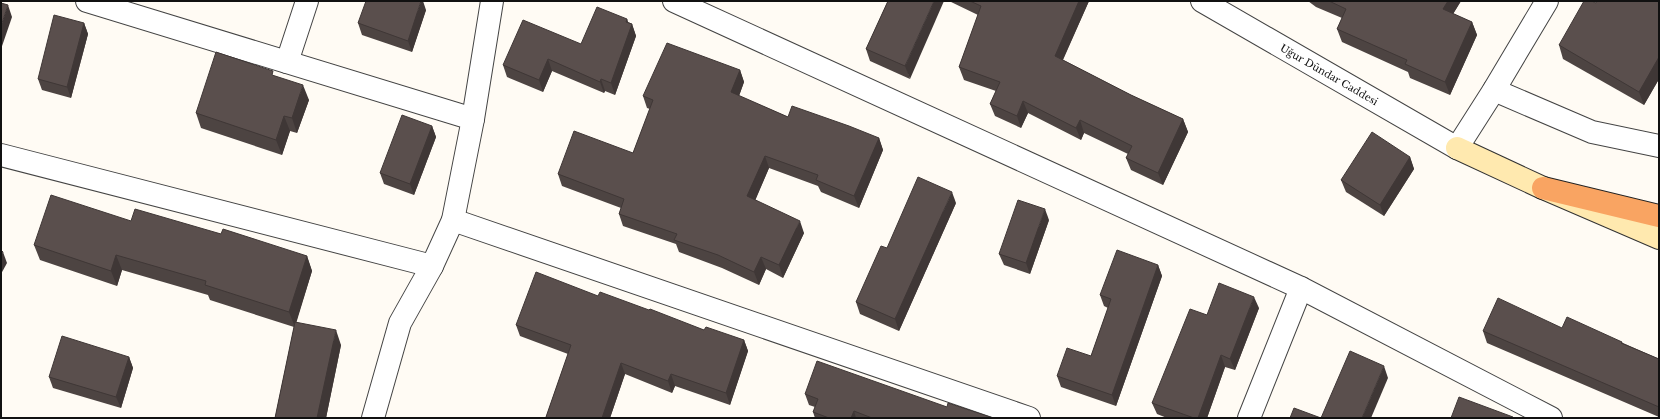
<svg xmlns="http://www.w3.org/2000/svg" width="1660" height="419" font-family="'Libre Baskerville',serif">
  <rect width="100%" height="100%" fill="#fffbf4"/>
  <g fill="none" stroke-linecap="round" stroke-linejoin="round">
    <defs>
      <g id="minor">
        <path d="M87,1L473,119"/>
        <path d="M674,1L1301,288L1551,418"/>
        <path d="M287,62L307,1"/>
        <path d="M1494,90L1592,132L1659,146"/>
        <path d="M1457,148L1494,90L1547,1"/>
        <path d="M1,155L432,266"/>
        <path d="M453,220L1029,418"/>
        <path d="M373,418L400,323L432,266L453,220L473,119L492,1"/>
        <path d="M1249,418L1301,288"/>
      </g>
      <g id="tertiary">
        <path id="s1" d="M1202,1L1457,148"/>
      </g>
      <path id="secondary" d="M1457,148L1543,188L1659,238"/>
      <path id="trunk" d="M1543,188L1659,216"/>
    </defs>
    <!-- minor casing -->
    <use href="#minor" stroke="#444" stroke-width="24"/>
    <!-- tertiary casing -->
    <use href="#tertiary" stroke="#444" stroke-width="24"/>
    <!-- secondary casing -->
    <use href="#secondary" stroke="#333" stroke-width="24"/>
    <!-- trunk casing -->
    <use href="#trunk" stroke="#222" stroke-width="24"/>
    <!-- minor -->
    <use href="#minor" stroke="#fff" stroke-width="22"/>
    <!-- tertiary -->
    <use href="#tertiary" stroke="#fff" stroke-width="22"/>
    <!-- secondary -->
    <use href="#secondary" stroke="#ffe9af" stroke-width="22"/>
    <!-- trunk -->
    <use href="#trunk" stroke="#f9a462" stroke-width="22"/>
  </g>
  <!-- wall -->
  <g fill="#4d4442">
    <path d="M888,1L910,79L870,61L866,49Z"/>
    <path d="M949,1H1089L1063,60L1131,95L1183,119L1188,132L1163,185L1131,170L1126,158L1128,154L1084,133L1081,140L1028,113L1021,128L995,116L990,104L996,91L964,80L959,67L978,15Z"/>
    <path d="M1308,1H1461L1453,14L1472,22L1477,35L1450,95L1410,78L1408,72L1342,42L1337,29L1342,18L1316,7Z"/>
    <path d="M1659,1V79L1644,105L1563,59L1559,45L1596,3Z"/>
    <path d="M426,10L412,52L362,35L358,23Z"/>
    <path d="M627,19L628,22L632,24L636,36L615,95L605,91L604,93L552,71L543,92L507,77L503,65L581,44Z"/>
    <path d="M84,23L88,34L71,98L42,90L38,79Z"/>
    <path d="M740,70L744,82L739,96L788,117L879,138L883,150L859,208L821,192L818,186L769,168L755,200L804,233L783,278L766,269L759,285L722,268L679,252L676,244L623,226L619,214L621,208L562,186L558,174L633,153L650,109L647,108L643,96Z"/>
    <path d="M275,76L309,100L297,133L290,131L282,155L201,128L196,113Z"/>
    <path d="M432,126L436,137L414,195L384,184L380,173Z"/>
    <path d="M1410,157L1414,169L1384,216L1346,192L1341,180Z"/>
    <path d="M956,203L899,331L860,314L856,302L887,248Z"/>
    <path d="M1049,220L1030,274L1004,265L999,254Z"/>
    <path d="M131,221L221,234L307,256L312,271L296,322L341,345L326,418H275L294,327L210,300L208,295L122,270L117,286L40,260L34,245Z"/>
    <path d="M1158,265L1162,276L1116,406L1061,387L1057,376L1091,356L1108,308L1104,306L1100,295Z"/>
    <path d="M598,296L704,330L744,340L748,351L730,405L675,386L672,393L625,374L610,418H546V417L568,354L520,336L516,325Z"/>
    <path d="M1259,308L1235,370L1225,367L1207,418H1167L1157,414L1152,403L1207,315Z"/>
    <path d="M1562,328L1622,342L1623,343L1659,359V417L1487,343L1483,331Z"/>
    <path d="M129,357L133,368L121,408L53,388L49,377Z"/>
    <path d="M805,394L947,407L993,418H815L813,412L815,407L809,405Z"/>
  </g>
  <!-- shaded-wall -->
  <g fill="#3f3736">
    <path d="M421,1H423L426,10L412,52L408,41Z"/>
    <path d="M934,1H944L910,79L905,66Z"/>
    <path d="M1079,1H1089L1059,68L1055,56Z"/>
    <path d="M1448,1H1461L1448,22L1443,9Z"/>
    <path d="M8,5L12,17L1,49V26Z"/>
    <path d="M627,19L630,29L632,24L636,36L615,95L611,83Z"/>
    <path d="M1472,22L1477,35L1450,95L1445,82Z"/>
    <path d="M84,23L88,34L71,98L67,87Z"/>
    <path d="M1659,57V79L1644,105L1639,92Z"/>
    <path d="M548,59L552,71L543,92L539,80Z"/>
    <path d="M740,70L744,82L736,104L731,92Z"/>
    <path d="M601,79L605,91L604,93L600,82Z"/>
    <path d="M303,85L309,100L297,133L292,118Z"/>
    <path d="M1023,101L1028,113L1021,128L1017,116Z"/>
    <path d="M284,116L290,131L282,155L276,140Z"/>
    <path d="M1183,119L1188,132L1163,185L1158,173Z"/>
    <path d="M1080,120L1084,133L1081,140L1076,128Z"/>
    <path d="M432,126L436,137L414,195L410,184Z"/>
    <path d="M879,138L883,150L859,208L854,196Z"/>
    <path d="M765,156L769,168L752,208L747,196Z"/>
    <path d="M1410,157L1414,169L1384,216L1380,205Z"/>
    <path d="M952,192L956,203L899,331L895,319Z"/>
    <path d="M1045,209L1049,220L1030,274L1026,263Z"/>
    <path d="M800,221L804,233L783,278L779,265Z"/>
    <path d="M3,252L7,263L1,274V256Z"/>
    <path d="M116,255L122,270L117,286L111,271Z"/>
    <path d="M307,256L312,271L295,327L289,312Z"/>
    <path d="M761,257L766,269L759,285L754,272Z"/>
    <path d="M1158,265L1162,276L1116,406L1112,395Z"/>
    <path d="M1254,297L1259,308L1235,370L1230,359Z"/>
    <path d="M336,330L341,345L326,418H317Z"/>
    <path d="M744,340L748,351L730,405L726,393Z"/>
    <path d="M1221,355L1225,367L1207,418H1198Z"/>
    <path d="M129,357L133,368L121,408L116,397Z"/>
    <path d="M621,363L625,374L610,418H602Z"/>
    <path d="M1384,366L1388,378L1371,418H1362Z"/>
    <path d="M671,374L675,386L672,393L668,381Z"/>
    <path d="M854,411L856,418H851Z"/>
  </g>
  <!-- building -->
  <g fill="#5a4f4d" stroke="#3f3736">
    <path d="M366,1H421L408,41L358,23Z"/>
    <path d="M888,1H934L905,66L866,49Z"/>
    <path d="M970,1H1079L1055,56L1131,95L1183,119L1158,173L1126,158L1132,146L1080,120L1076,128L1023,101L1017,116L990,104L1000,82L959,67L981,6Z"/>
    <path d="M1329,1H1448L1443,9L1472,22L1445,82L1405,64L1407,60L1337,29L1346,9Z"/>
    <path d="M1584,1H1592L1596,3L1597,1H1659V57L1639,92L1559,45Z"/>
    <path d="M1,3L8,5L1,26Z"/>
    <path d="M597,7L627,19L626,22L632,24L611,83L601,79L600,82L548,59L539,80L503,65L523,20L581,44Z"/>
    <path d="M54,15L84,23L67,87L38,79Z"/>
    <path d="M667,43L740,70L731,92L788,117L792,106L849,126L879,138L854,196L816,180L818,175L765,156L747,196L800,221L779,265L761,257L754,272L718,255L674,240L677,234L619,214L624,199L558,174L574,131L633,153L653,100L643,96Z"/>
    <path d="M216,52L273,71L272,75L303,85L292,118L284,116L276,140L196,113Z"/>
    <path d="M402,115L432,126L410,184L380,173Z"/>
    <path d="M1372,132L1410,157L1380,205L1341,180Z"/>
    <path d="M918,177L952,192L895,319L856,302L881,246L887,248Z"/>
    <path d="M51,195L131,221L135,209L221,234L223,229L307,256L289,312L205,285L206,281L116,255L111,271L34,245Z"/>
    <path d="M1018,200L1045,209L1026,263L999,254Z"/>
    <path d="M1,250L3,252L1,256Z"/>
    <path d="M1117,250L1158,265L1112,395L1057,376L1067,348L1091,356L1111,299L1100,295Z"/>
    <path d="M536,272L598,296L600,292L649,310L650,309L704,330L706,327L744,340L726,393L671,374L668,381L621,363L602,418H549L546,417L571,345L516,325Z"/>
    <path d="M1219,283L1254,297L1230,359L1221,355L1198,418H1194L1152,403L1190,309L1207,315Z"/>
    <path d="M1498,298L1562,328L1567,317L1622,342L1621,343L1659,359V407L1483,331Z"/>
    <path d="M295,322L336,330L317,418H275Z"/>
    <path d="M62,336L129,357L116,397L49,377Z"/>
    <path d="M1350,351L1384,366L1362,418H1290L1294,408L1321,418Z"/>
    <path d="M817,361L947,407L948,403L993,418H872L854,411L851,418H829L813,412L818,399L805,394Z"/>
    <path d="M1459,397L1513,417L1512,418H1451Z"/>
  </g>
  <g text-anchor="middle" stroke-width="4" stroke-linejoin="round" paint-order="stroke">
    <!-- street labels -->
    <g font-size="10" fill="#111" stroke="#fff">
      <text dy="4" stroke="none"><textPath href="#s1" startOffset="147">Uğur Dündar Caddesi</textPath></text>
    </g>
  </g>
  <!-- border -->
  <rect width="1660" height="419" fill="none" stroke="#111111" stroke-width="4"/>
</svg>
